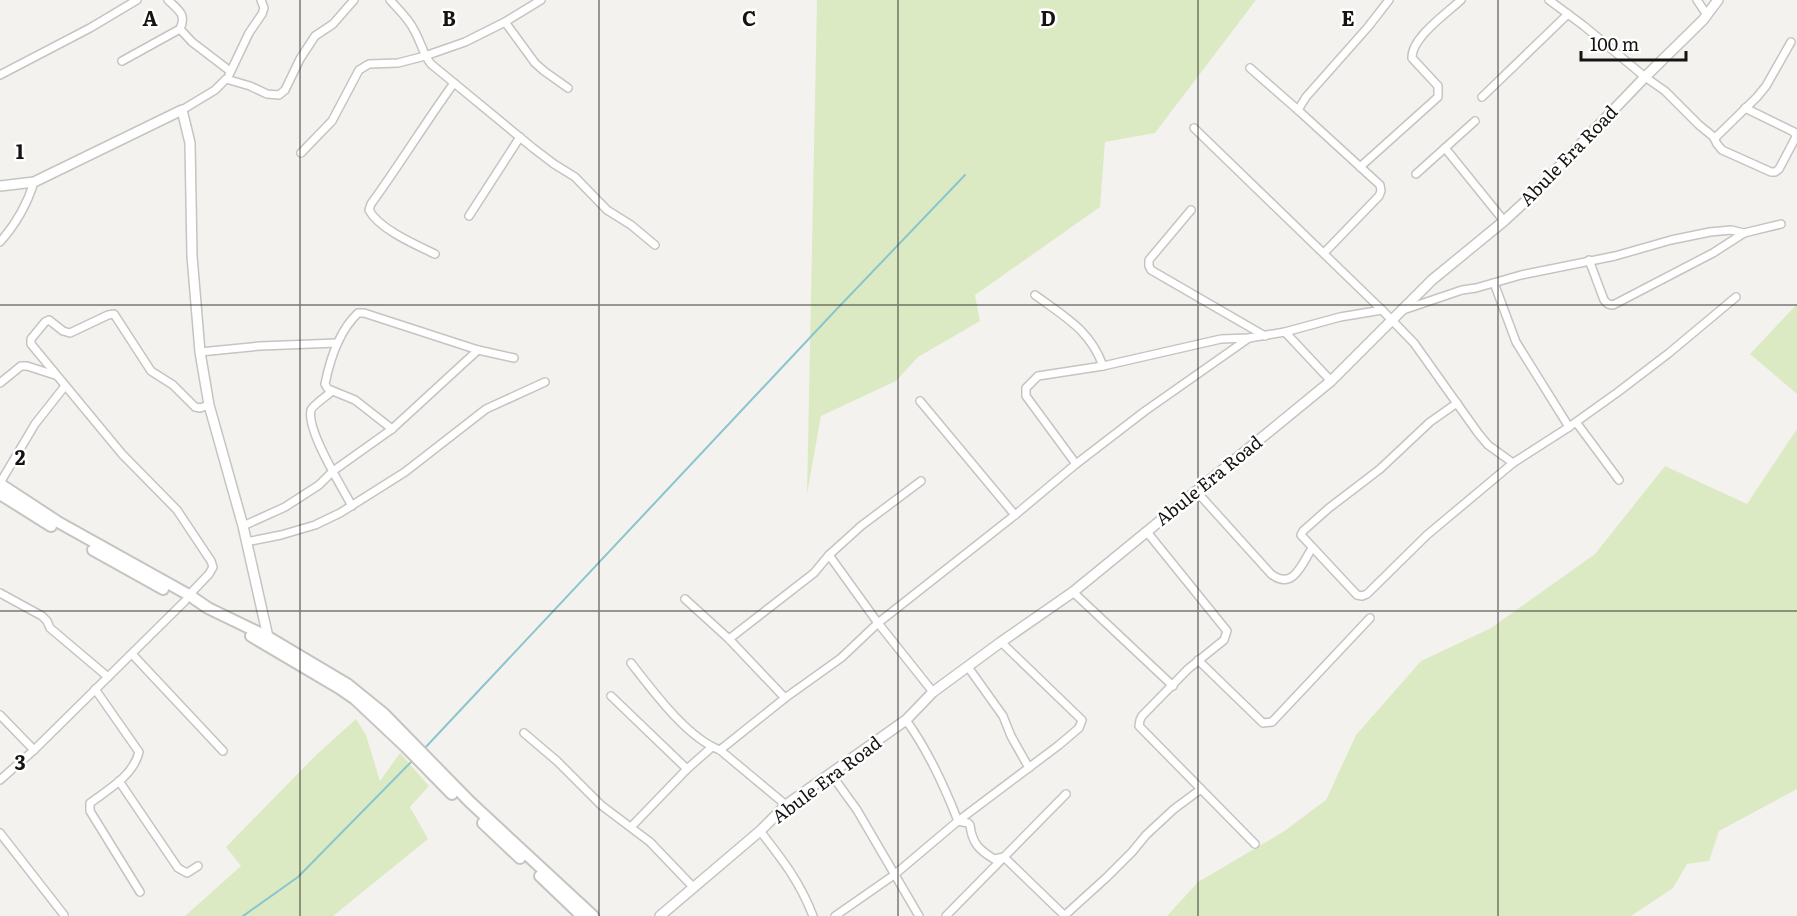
<svg xmlns="http://www.w3.org/2000/svg" width="1797" height="916" font-family="Literata,serif">
  <rect width="100%" height="100%" fill="#f4f2ee"/>
  <!-- green -->
  <g fill="#dceac4">
    <path d="M817,0H1256L1155,133L1105,142L1100,207L975,295L980,321L918,357L896,381L821,416L807,494Z"/>
    <path d="M1797,304V394L1750,354Z"/>
    <path d="M1797,429V789L1719,831L1709,861L1687,864L1673,888L1631,916H1167L1198,882L1283,832L1326,800L1356,735L1421,661L1491,628L1595,554L1665,466L1747,504Z"/>
    <path d="M356,719L366,735L380,781L400,753L429,786L410,807L428,839L333,916H185L241,866L226,847L316,755Z"/>
  </g>
  <g fill="none" stroke-linecap="round" stroke-linejoin="round">
    <!-- stream -->
    <g stroke="#8ac5cd" stroke-width="2">
      <path d="M423,750L833,313L965,175"/>
      <path d="M243,916L298,877L413,760"/>
    </g>
    <defs>
      <g id="minor">
        <path d="M168,0C178,10 187,14 180,29L192,42L230,71"/>
        <path d="M390,0C398,9 409,19 414,30C421,42 423,54 431,64L533,148L554,164L575,177L607,210L631,225L655,245"/>
        <path d="M1549,0L1584,26L1645,77L1665,91L1699,125L1715,138L1757,97L1766,86L1791,42"/>
        <path d="M1697,0L1707,15"/>
        <path d="M505,22L535,63L544,71L568,88"/>
        <path d="M122,61L180,29"/>
        <path d="M1250,68L1298,110"/>
        <path d="M0,75L90,28L137,0"/>
        <path d="M229,75L249,33L262,14L264,8L261,0"/>
        <path d="M1482,97L1568,14"/>
        <path d="M182,110L215,90L226,79L250,86L267,94L279,95L285,90L300,59L315,36L333,24L354,0"/>
        <path d="M1194,128L1382,310"/>
        <path d="M1714,138L1717,144L1722,150L1771,172H1775L1779,169L1796,137L1794,132L1745,108"/>
        <path d="M1445,148L1504,221"/>
        <path d="M301,153L332,121L359,70L369,64L398,63L425,56L465,42L505,22L541,0"/>
        <path d="M1360,167L1438,97V86L1412,58C1411,38 1447,13 1461,0"/>
        <path d="M1416,174L1475,121"/>
        <path d="M1191,210L1149,260V266L1151,270L1265,336"/>
        <path d="M469,216L520,137"/>
        <path d="M0,242C16,224 27,205 34,182"/>
        <path d="M1324,253L1379,196L1381,191L1380,185L1298,110L1306,97L1368,27L1389,0"/>
        <path d="M435,254C416,245 379,229 369,210L371,204C400,164 425,123 454,83"/>
        <path d="M1589,260L1604,300L1608,304L1613,305L1713,253L1744,233"/>
        <path d="M1494,283L1516,342L1569,427"/>
        <path d="M1035,295C1065,317 1090,330 1103,366"/>
        <path d="M1403,310L1462,290L1476,288L1521,275L1615,256L1671,240L1710,232L1731,230L1744,233L1781,224"/>
        <path d="M1285,332L1331,381"/>
        <path d="M200,352L260,346L337,343"/>
        <path d="M0,383L21,366H27L55,375"/>
        <path d="M332,391C328,395 312,406 311,410C306,430 342,487 352,506"/>
        <path d="M920,401L1015,515"/>
        <path d="M1457,403L1430,422L1380,469L1329,508L1303,531L1301,535L1357,595L1362,596L1367,594L1427,535L1513,463L1569,427L1618,392L1669,353L1736,297"/>
        <path d="M1576,422L1619,480"/>
        <path d="M392,429L355,400L328,389L325,384C330,359 340,330 358,313H364L478,350L514,358"/>
        <path d="M1076,464L1026,396V388L1038,376L1103,366L1221,339L1249,338"/>
        <path d="M0,483L35,424L65,386"/>
        <path d="M1197,492L1271,574C1293,591 1302,564 1312,548"/>
        <path d="M243,526L285,507L319,485L333,471L392,429L478,350"/>
        <path d="M1147,532L1227,631L1224,640L1188,669L1142,716L1140,720L1139,726L1255,844"/>
        <path d="M246,542L281,535L315,525L340,513L405,472L486,409L545,382"/>
        <path d="M829,555L878,623L933,692"/>
        <path d="M1073,592L1173,686"/>
        <path d="M0,593L42,616L47,621L50,628L108,677"/>
        <path d="M189,595L209,574L213,567L211,561L177,510L122,454L31,344V339L45,322L49,320L63,331L70,333L108,315L114,314L151,371L173,385L195,407L200,408L209,405"/>
        <path d="M685,599L729,639L785,698"/>
        <path d="M729,639L814,573L829,555L861,526L921,481"/>
        <path d="M132,654L223,751"/>
        <path d="M1198,660L1263,723L1272,722L1370,618"/>
        <path d="M631,663C652,690 688,739 720,750L786,805"/>
        <path d="M968,667L1003,716L1011,736L1029,768"/>
        <path d="M95,689L139,752C133,776 109,789 90,803V811L140,892"/>
        <path d="M611,696L687,769"/>
        <path d="M0,715L34,750"/>
        <path d="M906,720C929,752 944,785 958,821L968,823L970,825C972,843 979,850 994,859L1004,857"/>
        <path d="M524,733L557,761L601,805L650,842L694,888"/>
        <path d="M720,750L785,698L841,658L878,623L1015,515L1076,464L1145,411L1249,338L1285,332L1340,317L1382,310L1414,343L1478,433L1488,445L1513,463"/>
        <path d="M831,774L857,810L919,916"/>
        <path d="M0,780L34,750L185,601"/>
        <path d="M119,781L178,868L187,873L198,866"/>
        <path d="M631,827L687,769L712,747"/>
        <path d="M760,831C782,859 800,882 813,916"/>
        <path d="M0,833L64,915"/>
        <path d="M1004,857L1065,916"/>
        <path d="M835,916L894,875L958,821L1059,745L1079,728L1082,720L1001,642"/>
        <path d="M946,916L1066,794"/>
        <path d="M1064,916L1107,877L1132,852L1146,835L1174,809L1201,789"/>
      </g>
      <g id="tertiary">
        <path d="M0,186L34,182L182,110L190,143L192,256L200,352L209,405L243,526L268,637"/>
        <path d="M660,916L760,831L786,805L906,720L933,692L1001,642L1073,592L1331,381L1432,280L1504,221L1529,198L1645,77L1703,20L1718,0"/>
      </g>
      <g id="secondary">
        <path d="M0,484L58,522L189,595L208,608L268,637L347,684L384,714L470,802L593,916"/>
        <path d="M0,494L51,526"/>
        <path d="M93,550L163,589"/>
        <path d="M251,636L339,688L355,699L406,747L452,794"/>
        <path d="M483,823L520,858"/>
        <path d="M540,876L582,916"/>
      </g>
    </defs>
    <!-- minor casing -->
    <use href="#minor" stroke="#c6c4c0" stroke-width="10"/>
    <!-- tertiary casing -->
    <use href="#tertiary" stroke="#c6c4c0" stroke-width="12"/>
    <!-- secondary casing -->
    <use href="#secondary" stroke="#c6c4c0" stroke-width="14"/>
    <!-- minor -->
    <use href="#minor" stroke="#fff" stroke-width="7"/>
    <!-- tertiary -->
    <use href="#tertiary" stroke="#fff" stroke-width="9"/>
    <!-- secondary -->
    <use href="#secondary" stroke="#fff" stroke-width="10"/>
  </g>
  <!-- grid -->
  <path fill="none" stroke="#151413" stroke-width="1.5" stroke-opacity="0.55" d="M300,0V916M599,0V916M898,0V916M1198,0V916M1498,0V916M0,305H1797M0,611H1797"/>
  <g text-anchor="middle" stroke-width="5" stroke-linejoin="round" paint-order="stroke">
    <!-- street labels -->
    <g font-size="18" fill="#151413" stroke="#fff">
      <text transform="translate(1569 156) rotate(-46)" y="6">Abule Era Road</text>
      <text transform="translate(1209 481) rotate(-39)" y="6">Abule Era Road</text>
      <text transform="translate(827 780) rotate(-37)" y="6">Abule Era Road</text>
    </g>
  </g>
  <g font-size="20" text-anchor="middle" font-weight="bold" fill="#151413" stroke="#fff" stroke-width="5" stroke-linejoin="round" paint-order="stroke">
    <text x="150" y="26">A</text>
    <text x="449" y="26">B</text>
    <text x="749" y="26">C</text>
    <text x="1048" y="26">D</text>
    <text x="1348" y="26">E</text>
    <text x="20" y="159">1</text>
    <text x="20" y="465">2</text>
    <text x="20" y="770">3</text>
  </g>
  <!-- scale -->
  <path d="M1581 51v9h105v-9" fill="none" stroke="#151413" stroke-width="3"/>
  <text x="1590" y="51" font-size="18" fill="#151413" stroke="#ffffff" stroke-width="4.5" paint-order="stroke">100 m</text>
</svg>
